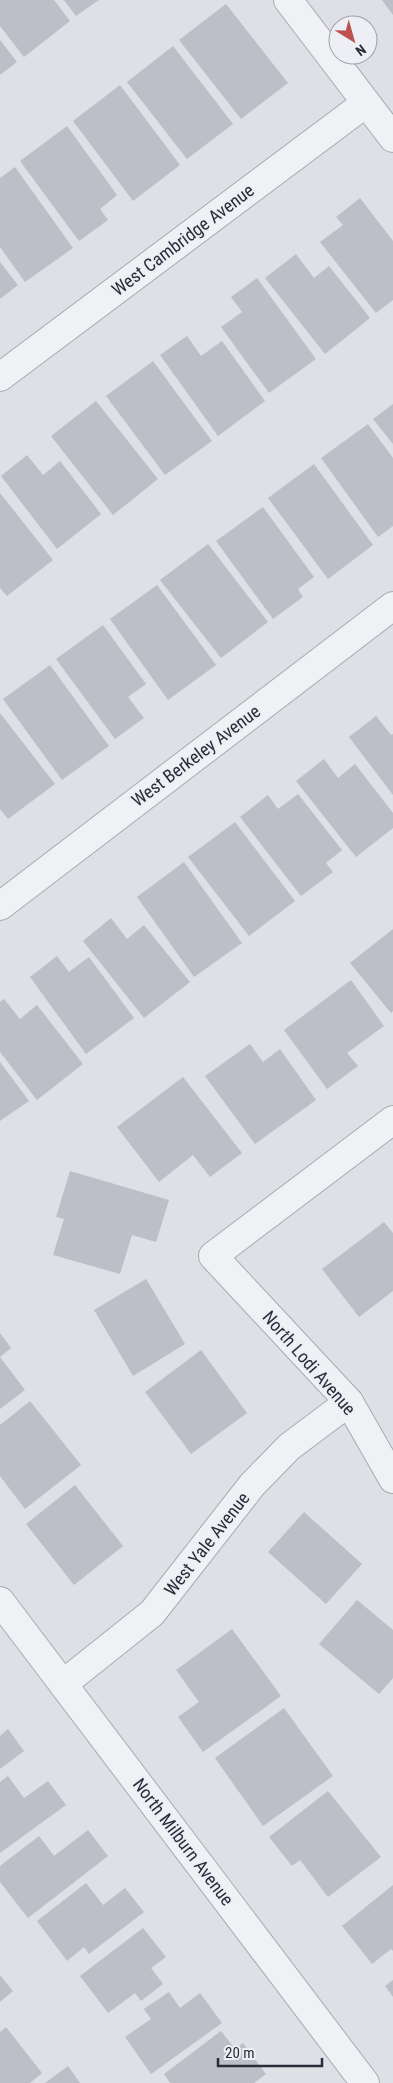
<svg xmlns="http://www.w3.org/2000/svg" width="393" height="2083" font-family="'Roboto Condensed',sans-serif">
  <rect width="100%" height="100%" fill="#dee0e6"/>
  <!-- building -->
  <g fill="#bcbec8">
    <path d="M0,0H54L70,21L24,57L0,26Z"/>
    <path d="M64,0H99L76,16Z"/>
    <path d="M382,0H393V15Z"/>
    <path d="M226,4L288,83L241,119L179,40Z"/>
    <path d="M0,40L17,62L0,75Z"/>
    <path d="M173,46L233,124L187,159L127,82Z"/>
    <path d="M120,85L180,165L133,201L73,121Z"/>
    <path d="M67,126L117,195L100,209L108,220L79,241L20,161Z"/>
    <path d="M15,167L73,248L25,282L0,247V178Z"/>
    <path d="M360,198L393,241V300L376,313L320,242L343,225L336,217Z"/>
    <path d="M296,254L314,278L329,266L370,318L325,354L265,278Z"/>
    <path d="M0,262L18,285L0,299Z"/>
    <path d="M257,278L316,359L269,393L221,327L242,312L231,297Z"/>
    <path d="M187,336L201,356L222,341L265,401L218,436L160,355Z"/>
    <path d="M153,361L212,441L165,475L106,396Z"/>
    <path d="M96,401L158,479L113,515L51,436Z"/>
    <path d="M393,404V444L373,419Z"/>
    <path d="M368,424L393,458V526L378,537L321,458Z"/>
    <path d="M27,455L43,475L60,461L101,514L57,549L1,476Z"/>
    <path d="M314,464L373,545L328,579L268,498Z"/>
    <path d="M0,493L53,560L7,596L0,588Z"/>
    <path d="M263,507L314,577L298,589L303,597L273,619L216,541Z"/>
    <path d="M208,544L268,622L221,658L160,580Z"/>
    <path d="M157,585L216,665L168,700L110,619Z"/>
    <path d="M103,625L146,684L128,697L144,718L115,739L56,659Z"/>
    <path d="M50,665L109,746L62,780L3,699Z"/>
    <path d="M0,713L55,784L8,819L0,809Z"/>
    <path d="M376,716L391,735L393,734V795L349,737Z"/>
    <path d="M324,759L338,778L355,764L393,813V828L356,857L296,781Z"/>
    <path d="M298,794L342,850L326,863L333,872L301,896L240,817L268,795L278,809Z"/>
    <path d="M235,822L295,901L249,936L188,857Z"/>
    <path d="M184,862L242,943L194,977L137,897Z"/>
    <path d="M111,918L127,939L144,925L190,982L144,1018L83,941Z"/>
    <path d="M393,929V1011L391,1013L350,963Z"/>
    <path d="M57,956L69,972L89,957L134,1018L86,1054L30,977Z"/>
    <path d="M351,980L384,1026L347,1053L358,1066L327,1089L284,1030Z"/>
    <path d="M4,999L20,1019L37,1005L83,1064L37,1100L0,1052V1002Z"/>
    <path d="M250,1044L263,1062L280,1049L316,1100L255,1144L205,1076Z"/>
    <path d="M0,1062L29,1101L0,1121Z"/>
    <path d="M183,1077L242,1153L210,1177L193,1155L159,1182L117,1127Z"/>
    <path d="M70,1171L169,1200L156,1242L132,1235L120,1274L53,1255L64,1219L56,1217Z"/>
    <path d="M384,1222L393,1233V1291L359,1317L322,1269Z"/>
    <path d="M146,1279L185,1344L133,1376L94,1310Z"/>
    <path d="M0,1333L11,1348L0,1357L25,1390L0,1409Z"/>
    <path d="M201,1350L247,1413L191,1454L145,1392Z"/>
    <path d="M30,1401L81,1465L25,1509L0,1476V1425Z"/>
    <path d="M75,1485L123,1546L74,1585L26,1524Z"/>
    <path d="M304,1512L362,1564L326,1604L268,1552Z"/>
    <path d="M357,1600L393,1630V1678L379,1694L319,1644Z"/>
    <path d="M232,1629L281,1696L203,1752L178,1717L199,1702L176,1670Z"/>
    <path d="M284,1708L333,1776L263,1826L215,1758Z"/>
    <path d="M8,1729L24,1751L0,1769V1736Z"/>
    <path d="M8,1776L24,1798L48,1781L66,1805L0,1853V1782Z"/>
    <path d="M328,1791L381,1857L328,1897L300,1860L292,1866L269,1837Z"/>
    <path d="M88,1830L108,1856L28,1918L0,1882V1866L39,1836L54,1856Z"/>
    <path d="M86,1883L103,1905L125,1888L144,1912L89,1954L84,1947L67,1961L37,1921Z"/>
    <path d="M393,1885V1951L391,1949L372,1964L342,1926Z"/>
    <path d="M143,1928L166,1957L151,1968L163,1984L141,2001L135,1993L108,2013L80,1976Z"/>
    <path d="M0,1975L13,1991L0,2002Z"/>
    <path d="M393,1980V1997L385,1986Z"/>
    <path d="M169,1992L180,2008L200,1993L222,2023L151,2074L125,2037L151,2019L144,2009Z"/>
    <path d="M6,2027L42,2073L30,2083H0V2032Z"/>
    <path d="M221,2031L235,2049L243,2043L266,2074L254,2083H170L164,2074Z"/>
    <path d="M68,2066L80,2083H45Z"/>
  </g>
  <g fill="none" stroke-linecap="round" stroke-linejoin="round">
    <defs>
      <g id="minor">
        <path d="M288,0L393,138"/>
        <path d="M0,377L366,103"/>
        <path d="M0,906L393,606"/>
        <path d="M393,1120L213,1256L349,1402L393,1479"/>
        <path d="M0,1601L365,2083"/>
        <path d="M63,1684L152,1613L252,1485L289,1447L349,1402"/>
      </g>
    </defs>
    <!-- minor casing -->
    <use href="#minor" stroke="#a8aab2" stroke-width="30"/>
    <!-- minor -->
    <use href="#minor" stroke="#f0f1f4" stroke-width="28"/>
  </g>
  <g text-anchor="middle" stroke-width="4" stroke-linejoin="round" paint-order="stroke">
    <!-- street labels -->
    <g font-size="18" fill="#292d3a" stroke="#edeff4">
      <text transform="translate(183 240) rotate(-37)" y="6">West Cambridge Avenue</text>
      <text transform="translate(196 756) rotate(-37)" y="6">West Berkeley Avenue</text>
      <text transform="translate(309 1363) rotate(49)" y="6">North Lodi Avenue</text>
      <text transform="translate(207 1544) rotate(-52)" y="6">West Yale Avenue</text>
      <text transform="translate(183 1842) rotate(53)" y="6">North Milburn Avenue</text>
    </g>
  </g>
  <!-- north arrow -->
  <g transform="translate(353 40) rotate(143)"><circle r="24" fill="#edeff4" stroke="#9fa1aa"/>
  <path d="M0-4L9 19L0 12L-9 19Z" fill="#bd5150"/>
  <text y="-8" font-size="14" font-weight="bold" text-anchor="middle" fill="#292d3a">N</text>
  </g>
  <!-- scale -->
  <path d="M218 2058v8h104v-8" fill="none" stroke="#292d3a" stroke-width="2.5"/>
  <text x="225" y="2058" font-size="15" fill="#292d3a" stroke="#edeff4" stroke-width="4" paint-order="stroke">20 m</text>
</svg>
